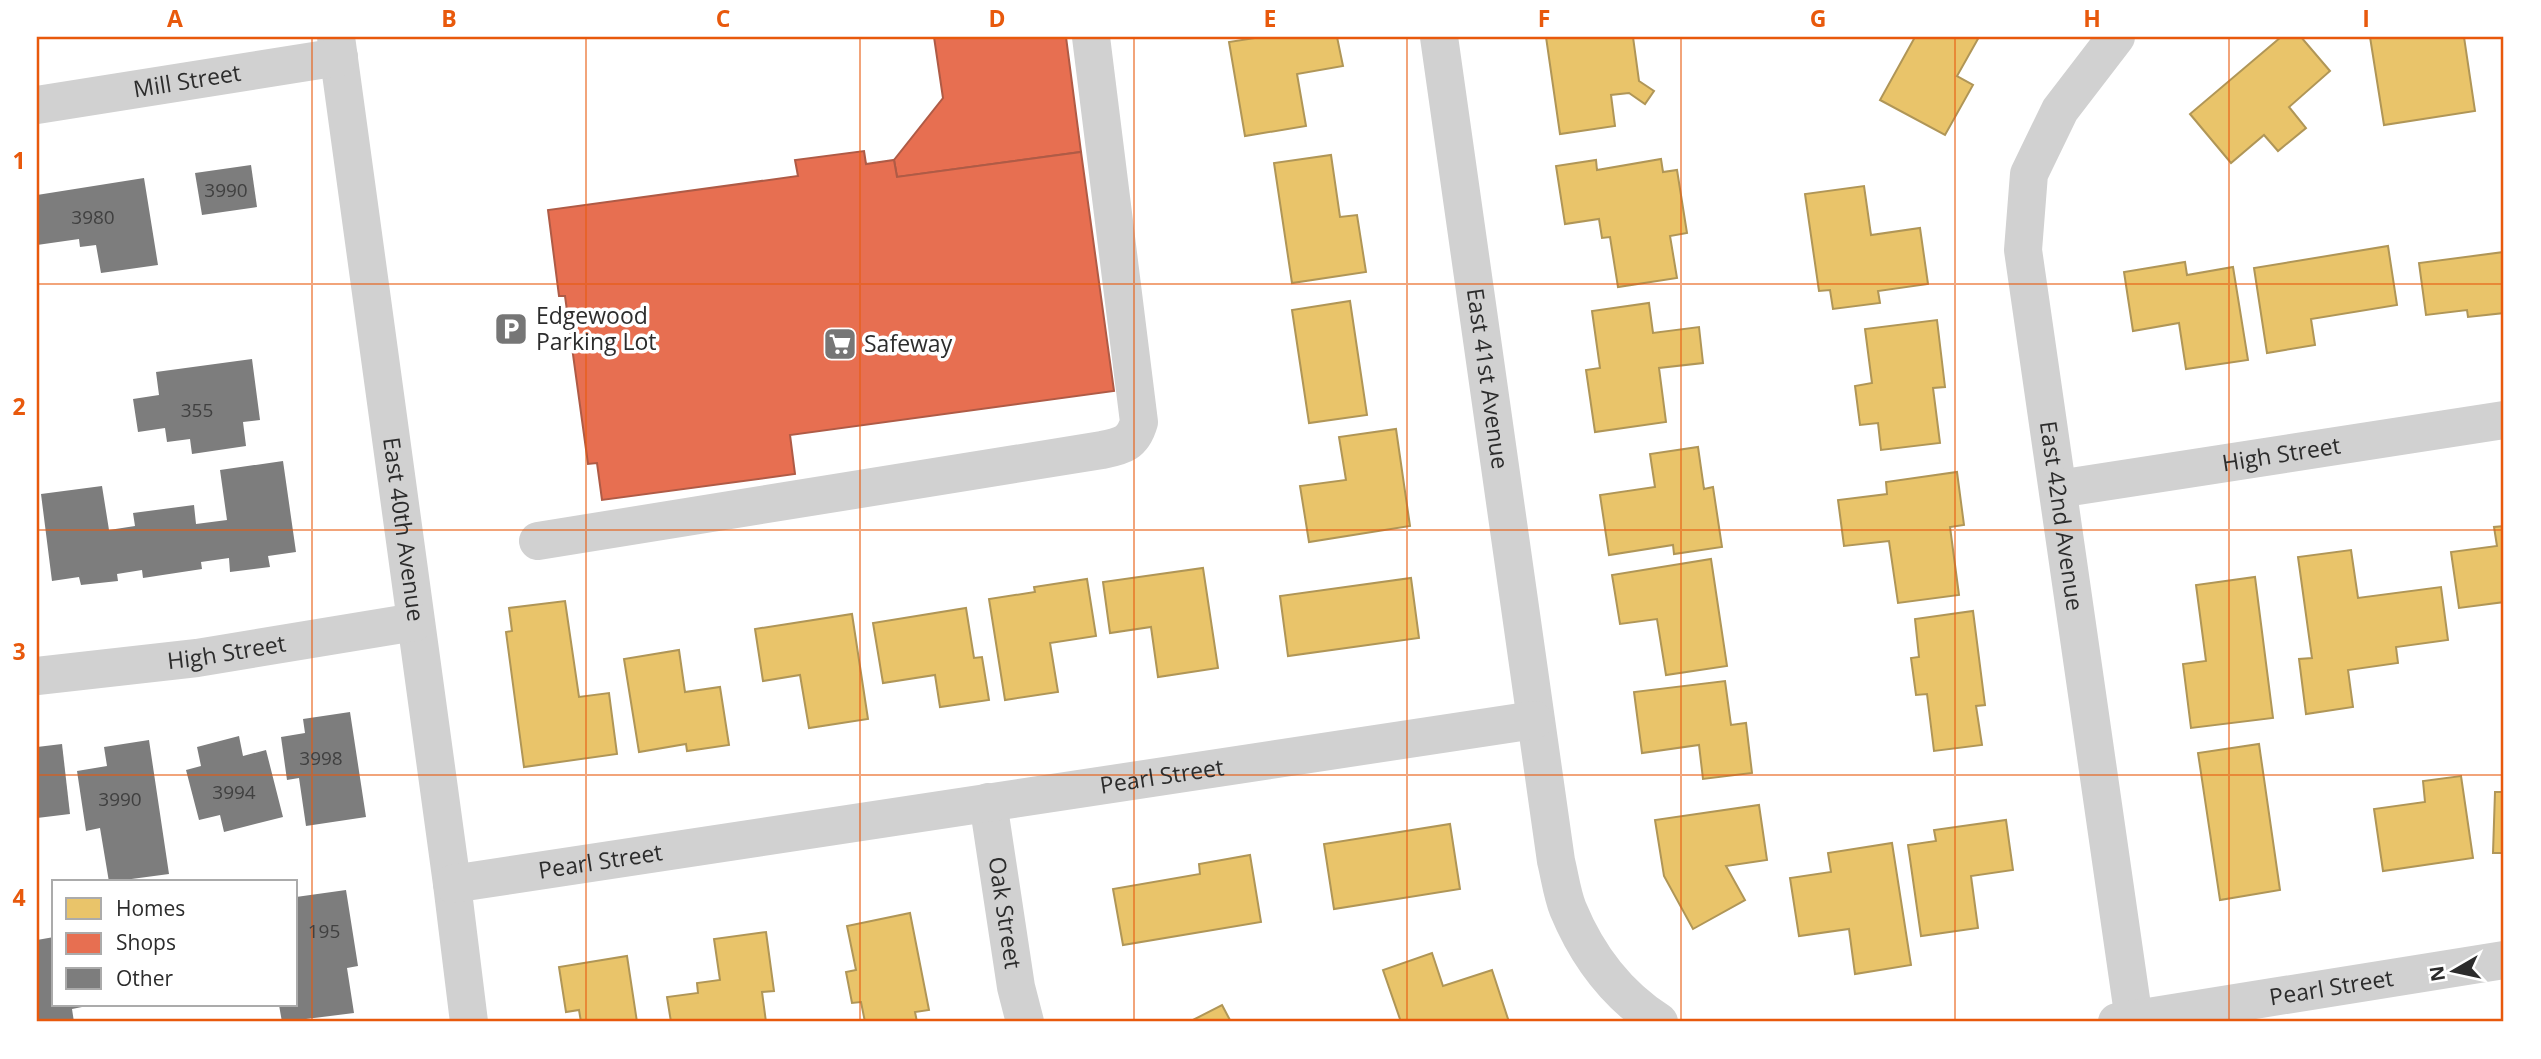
<svg xmlns="http://www.w3.org/2000/svg" width="2541" height="1059" font-family="'Open Sans',sans-serif">
  <rect width="100%" height="100%" fill="#fff"/>
  <!-- homes -->
  <g fill="#e9c46a" stroke="#b09657" stroke-width="2">
    <path d="M1261,37H1337L1343,66L1297,74L1306,126L1245,136L1229,42Z"/>
    <path d="M1546,37H1633L1639,81L1654,91L1645,104L1629,93L1611,95L1615,126L1560,134Z"/>
    <path d="M1915,37H1979L1957,76L1973,85L1945,135L1880,100Z"/>
    <path d="M2281,37H2301L2330,71L2289,107L2306,128L2278,151L2264,135L2231,163L2190,114Z"/>
    <path d="M2370,37H2464L2475,111L2384,125Z"/>
    <path d="M1331,155L1340,217L1357,215L1366,272L1292,283L1274,163Z"/>
    <path d="M1661,159L1663,172L1677,170L1687,233L1670,236L1677,278L1618,287L1610,237L1602,238L1599,219L1565,224L1556,166L1596,160L1597,170Z"/>
    <path d="M1864,186L1871,235L1920,228L1928,284L1878,291L1880,303L1833,309L1830,290L1819,291L1805,194Z"/>
    <path d="M2388,246L2397,305L2311,319L2315,345L2267,353L2254,268Z"/>
    <path d="M2504,252V313L2468,317L2467,310L2426,315L2419,263Z"/>
    <path d="M2185,262L2187,275L2233,267L2248,360L2186,369L2179,323L2133,331L2124,272Z"/>
    <path d="M1350,301L1367,415L1309,423L1292,310Z"/>
    <path d="M1649,303L1653,333L1699,327L1703,363L1659,368L1666,422L1595,432L1586,370L1600,368L1592,311Z"/>
    <path d="M1937,320L1945,387L1933,388L1940,443L1881,450L1878,423L1860,425L1855,386L1872,383L1865,329Z"/>
    <path d="M1396,429L1410,526L1309,542L1300,486L1346,480L1339,437Z"/>
    <path d="M1698,447L1704,489L1713,487L1722,547L1674,554L1673,545L1609,555L1600,495L1655,487L1650,454Z"/>
    <path d="M1957,472L1964,525L1950,527L1959,595L1898,603L1889,541L1844,546L1838,500L1887,494L1886,482Z"/>
    <path d="M2504,526V602L2459,608L2451,552L2497,546L2494,527Z"/>
    <path d="M2351,550L2358,598L2441,587L2448,640L2396,647L2398,663L2348,670L2353,707L2306,714L2299,659L2312,658L2298,557Z"/>
    <path d="M1711,559L1727,666L1666,675L1657,619L1620,624L1612,575Z"/>
    <path d="M1203,568L1218,668L1158,677L1151,627L1110,633L1103,582Z"/>
    <path d="M2255,577L2273,718L2191,728L2183,664L2206,661L2196,585Z"/>
    <path d="M1411,578L1419,638L1288,656L1280,596Z"/>
    <path d="M1087,579L1096,636L1050,643L1058,692L1005,700L989,599L1035,592L1034,587Z"/>
    <path d="M565,601L579,697L609,693L617,754L524,767L506,632L512,631L509,608Z"/>
    <path d="M966,608L974,658L982,657L989,700L940,707L935,675L883,683L873,623Z"/>
    <path d="M1973,611L1985,705L1976,706L1982,745L1934,751L1927,694L1916,695L1911,658L1919,657L1915,619Z"/>
    <path d="M852,614L868,719L809,728L800,675L763,681L755,629Z"/>
    <path d="M679,650L685,692L720,687L729,745L687,751L686,744L639,752L624,659Z"/>
    <path d="M1725,681L1731,725L1746,723L1752,773L1703,779L1699,745L1642,753L1634,692Z"/>
    <path d="M2259,744L2280,890L2220,900L2198,753Z"/>
    <path d="M2461,776L2473,858L2383,871L2374,809L2425,802L2423,781Z"/>
    <path d="M2495,792H2504V853H2493Z"/>
    <path d="M1759,805L1767,860L1726,866L1745,900L1693,929L1664,876L1655,820Z"/>
    <path d="M2006,820L2013,870L1971,876L1978,928L1921,936L1908,845L1936,841L1934,830Z"/>
    <path d="M1450,824L1460,889L1334,909L1324,844Z"/>
    <path d="M1892,843L1911,965L1855,974L1849,929L1799,936L1790,878L1831,872L1828,853Z"/>
    <path d="M1250,855L1261,922L1123,945L1113,889L1200,874L1199,864Z"/>
    <path d="M910,913L929,1010L915,1012L917,1022H865L861,1002L852,1003L846,972L856,970L847,926Z"/>
    <path d="M766,932L774,991L762,992L766,1022H671L667,997L698,993L697,983L720,980L714,939Z"/>
    <path d="M1432,953L1443,986L1492,970L1509,1022H1401L1383,970Z"/>
    <path d="M627,956L637,1022H581L579,1010L566,1012L559,967Z"/>
    <path d="M1222,1005L1231,1022H1189Z"/>
  </g>
  <!-- shops -->
  <g fill="#e76f51" stroke="#af5b46" stroke-width="2">
    <path d="M934,37H1066L1081,152L897,177L894,160L943,98Z"/>
    <path d="M864,151L866,164L894,160L897,177L1081,152L1114,391L790,435L795,474L602,500L597,463L588,464L565,296H559L548,210L798,176L795,160Z"/>
  </g>
  <!-- building -->
  <g fill="#7d7d7d">
    <path d="M251,165L257,207L202,215L195,173Z"/>
    <path d="M144,178L158,265L101,273L96,245L80,247L79,239L37,245V195Z"/>
    <path d="M252,359L260,420L243,422L246,446L192,454L190,439L167,442L165,428L138,432L133,399L159,395L156,372Z"/>
    <path d="M283,461L296,552L268,556L270,567L230,572L229,558L201,562L202,569L143,578L142,570L117,574L118,581L81,585L79,577L52,581L41,494L102,486L109,530L135,526L133,513L194,505L196,524L227,520L220,470Z"/>
    <path d="M350,712L366,817L306,826L299,778L287,780L281,737L305,733L303,719Z"/>
    <path d="M239,736L243,756L266,750L283,817L224,832L220,815L199,820L186,770L201,766L197,747Z"/>
    <path d="M149,740L169,874L109,882L100,828L86,831L77,771L107,766L104,747Z"/>
    <path d="M62,744L70,814L37,818V747Z"/>
    <path d="M346,890L358,966L347,968L354,1013L282,1022L279,1005H296V979H298L296,897Z"/>
    <path d="M54,937V1005H92L72,1009L74,1022H37V940Z"/>
  </g>
  <g fill="none" stroke-linecap="round" stroke-linejoin="round">
    <!-- minor -->
    <g stroke="#d1d1d1" stroke-width="38">
      <path id="s1" d="M336,37L452,884L469,1022"/>
      <path id="s2" d="M1439,37L1556,861C1560,877 1562,894 1568,909C1587,955 1617,995 1659,1022"/>
      <path id="s3" d="M2116,37L2060,110L2029,174L2023,250L2134,1020"/>
      <path id="s4" d="M37,105L339,57"/>
      <path id="s5" d="M2058,489L2504,420"/>
      <path d="M538,541L1102,450C1123,446 1133,443 1139,422L1091,37"/>
      <path id="s6" d="M37,676L197,658L415,622"/>
      <path id="s7" d="M988,802L1016,987L1025,1022"/>
      <path id="s8" d="M452,884L1534,720"/>
      <path id="s9" d="M2117,1022L2504,960"/>
    </g>
  </g>
  <!-- grid -->
  <path fill="none" stroke="#e8590c" stroke-width="2" stroke-opacity="0.55" d="M312,37V1022M586,37V1022M860,37V1022M1134,37V1022M1407,37V1022M1681,37V1022M1955,37V1022M2229,37V1022M37,284H2504M37,530H2504M37,775H2504"/>
  <!-- icons -->
  <defs>
    <symbol id="parking-square" viewBox="-11 -11 22 22"><rect x="-9" y="-9" width="18" height="18" rx="4" fill="#767676" stroke="#fff"/><path d="M-3.5-5.5H1a3.5 3.5 0 0 1 0 7H-1V5.5H-3.5ZM-1-3.4V-.6H.8a1.4 1.4 0 0 0 0-2.8Z" fill="#fff"/></symbol>
    <symbol id="supermarket-square" viewBox="-11 -11 22 22"><rect x="-9" y="-9" width="18" height="18" rx="4" fill="#767676" stroke="#fff"/><path d="M-6-5.5h2.5l.6 2H6L4.5 2H-2.5L-4.4-4H-6ZM-1.5 3.2a1.3 1.3 0 1 0 .1 0ZM3 3.2a1.3 1.3 0 1 0 .1 0Z" fill="#fff"/></symbol>
  </defs>
  <g fill-rule="evenodd">
    <use href="#parking-square" x="492" y="310" width="38" height="38"/>
    <use href="#supermarket-square" x="821" y="325" width="38" height="38"/>
  </g>
  <g text-anchor="middle" stroke-width="7" stroke-linejoin="round" paint-order="stroke">
    <!-- number labels -->
    <g font-size="19" fill="#404040">
      <text x="226" y="197">3990</text>
      <text x="93" y="224">3980</text>
      <text x="197" y="417">355</text>
      <text x="321" y="765">3998</text>
      <text x="234" y="799">3994</text>
      <text x="120" y="806">3990</text>
      <text x="324" y="938">195</text>
    </g>
    <!-- street labels -->
    <g font-size="23" fill="#2c2c2c" stroke="#fff">
      <text dy="8" stroke="none"><textPath href="#s4" startOffset="152">Mill Street</textPath></text>
      <text dy="8" stroke="none"><textPath href="#s2" startOffset="345">East 41st Avenue</textPath></text>
      <text dy="8" stroke="none"><textPath href="#s5" startOffset="226">High Street</textPath></text>
      <text dy="8" stroke="none"><textPath href="#s3" startOffset="508">East 42nd Avenue</textPath></text>
      <text dy="8" stroke="none"><textPath href="#s1" startOffset="497">East 40th Avenue</textPath></text>
      <text dy="8" stroke="none"><textPath href="#s6" startOffset="191">High Street</textPath></text>
      <text dy="8" stroke="none"><textPath href="#s8" startOffset="718">Pearl Street</textPath></text>
      <text dy="8" stroke="none"><textPath href="#s8" startOffset="150">Pearl Street</textPath></text>
      <text dy="8" stroke="none"><textPath href="#s7" startOffset="112">Oak Street</textPath></text>
      <text dy="8" stroke="none"><textPath href="#s9" startOffset="217">Pearl Street</textPath></text>
    </g>
    <!-- poi labels -->
    <g font-size="23" fill="#2c2c2c" stroke="#fff" text-anchor="start">
      <text x="536" y="324">Edgewood<tspan x="536" dy="26">Parking Lot</tspan></text>
      <text x="864" y="352">Safeway</text>
    </g>
  </g>
  <!-- border -->
  <rect width="2541" height="1059" fill="none" stroke="#ffffff" stroke-width="77"/>
  <!-- legend -->
  <rect x="52" y="880" width="245" height="126" fill="#ffffff" stroke="#ababab" stroke-width="2"/>
  <rect x="66" y="898" width="35" height="21" fill="#e9c46a" stroke="#ababab" stroke-width="2"/>
  <text x="116" y="916" font-size="21" fill="#2c2c2c">Homes</text>
  <rect x="66" y="933" width="35" height="21" fill="#e76f51" stroke="#ababab" stroke-width="2"/>
  <text x="116" y="950" font-size="21" fill="#2c2c2c">Shops</text>
  <rect x="66" y="968" width="35" height="21" fill="#7d7d7d" stroke="#ababab" stroke-width="2"/>
  <text x="116" y="986" font-size="21" fill="#2c2c2c">Other</text>
  <!-- north arrow -->
  <g transform="translate(2454 971) rotate(261)" stroke="#ffffff" stroke-width="5" paint-order="stroke">
  <path d="M0-5L12 26L0 18L-12 26Z" fill="#2c2c2c"/>
  <text y="-10" font-size="19" font-weight="bold" text-anchor="middle" fill="#2c2c2c">N</text>
  </g>
  <rect x="38" y="38" width="2464" height="982" fill="none" stroke="#e8590c" stroke-width="2.5"/>
  <g font-size="23" text-anchor="middle" font-weight="bold" fill="#e8590c">
    <text x="175" y="27">A</text>
    <text x="449" y="27">B</text>
    <text x="723" y="27">C</text>
    <text x="997" y="27">D</text>
    <text x="1270" y="27">E</text>
    <text x="1544" y="27">F</text>
    <text x="1818" y="27">G</text>
    <text x="2092" y="27">H</text>
    <text x="2366" y="27">I</text>
    <text x="19" y="169">1</text>
    <text x="19" y="415">2</text>
    <text x="19" y="660">3</text>
    <text x="19" y="906">4</text>
  </g>
</svg>
